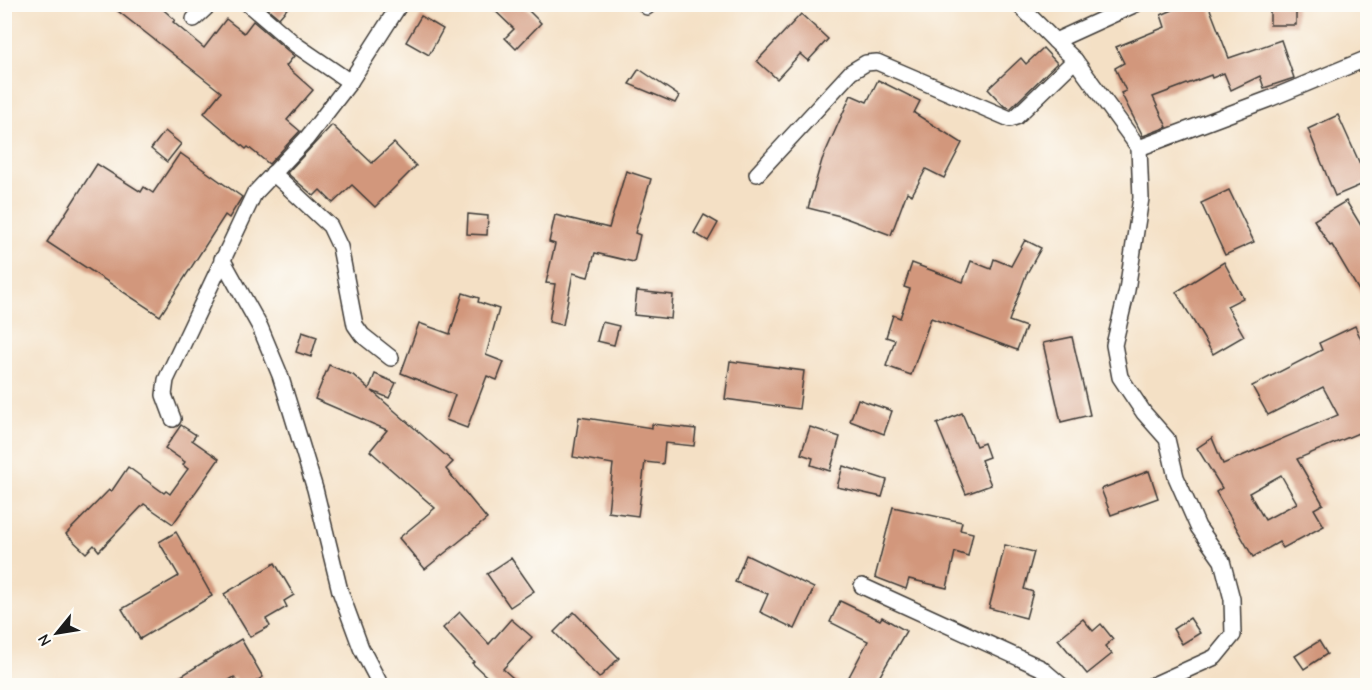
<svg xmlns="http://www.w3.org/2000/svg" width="1372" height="690" font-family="'Comic Neue',sans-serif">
  <rect width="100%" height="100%" fill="#fdfcf7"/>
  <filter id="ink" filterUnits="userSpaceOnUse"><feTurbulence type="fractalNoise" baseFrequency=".0167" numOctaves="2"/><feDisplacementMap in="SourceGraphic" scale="12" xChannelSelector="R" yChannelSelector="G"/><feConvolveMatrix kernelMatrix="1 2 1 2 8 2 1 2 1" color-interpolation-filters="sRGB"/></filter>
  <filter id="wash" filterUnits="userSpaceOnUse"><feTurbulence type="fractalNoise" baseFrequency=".008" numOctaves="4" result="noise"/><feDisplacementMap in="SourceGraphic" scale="24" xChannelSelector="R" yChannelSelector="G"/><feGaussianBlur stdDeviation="1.35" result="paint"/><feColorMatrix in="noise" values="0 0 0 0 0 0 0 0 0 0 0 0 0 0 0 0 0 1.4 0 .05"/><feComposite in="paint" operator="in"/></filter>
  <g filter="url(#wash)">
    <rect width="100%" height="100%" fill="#f4e0c5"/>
    <g id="blocks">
      <!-- building -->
      <g fill="#d2977b" fill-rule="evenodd">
        <path d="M109,4H157L175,20L173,22L204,48L226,19L244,33L253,21L294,56L286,66L313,90L287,120L300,131L269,164L248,147L246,149L204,113L221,92Z"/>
        <path d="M268,4H291L279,18L266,7Z"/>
        <path d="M488,4H522L541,23L516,49L505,38L514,29Z"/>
        <path d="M1187,4H1208L1229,58L1281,40L1294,78L1264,88L1260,76L1231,90L1224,73L1212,78L1211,75L1153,97L1167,127L1143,136L1121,93L1126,91L1115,68L1124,63L1116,47L1165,27L1161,15Z"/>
        <rect x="1270" y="4" width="26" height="21"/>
        <path d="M801,14L828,39L808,61L800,54L777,79L757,61Z"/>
        <path d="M421,16L443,29L429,55L406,42Z"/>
        <path d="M1043,48L1057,63L1011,108L1004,106L988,89L1021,58L1026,64Z"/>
        <path d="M639,69L679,96L675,103L629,84Z"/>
        <path d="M878,80L920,101L914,113L962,143L944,178L926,169L912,195L907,192L891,235L840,216L808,208L822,160L851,95L867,102Z"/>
        <path d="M1338,115L1360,164L1368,160V182L1335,196L1308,129Z"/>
        <path d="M332,125L372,163L394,143L416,166L375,207L352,185L333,203L320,190L314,196L287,173Z"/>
        <path d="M165,131L181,144L167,162L151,149Z"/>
        <path d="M180,153L242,197L229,218L225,215L160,316L47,242L97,164L141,192L144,187L153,193Z"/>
        <path d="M626,171L651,179L635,233L640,235L634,262L595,253L588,277L573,273L563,325L549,322L555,284L546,283L555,244L549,242L555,215L609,228Z"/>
        <path d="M1229,190L1254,242L1225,255L1201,203Z"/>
        <path d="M1346,201L1368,237V306L1332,245L1330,246L1314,220Z"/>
        <path d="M468,214L488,216L487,235L467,234Z"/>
        <path d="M704,215L718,223L708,241L694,233Z"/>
        <path d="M1025,240L1041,248L1026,275L1009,321L1026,327L1017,350L931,318L911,375L886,366L895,340L886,337L893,315L900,318L910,289L904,287L912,263L963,282L971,261L991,269L994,259L1011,266Z"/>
        <path d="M1224,262L1243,298L1227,306L1244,336L1213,354L1176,292Z"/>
        <path d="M637,291L673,295L671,319L634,315Z"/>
        <path d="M463,293L479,298L478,302L499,309L486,355L504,362L497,380L487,376L467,428L446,420L455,395L401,373L419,323L450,334Z"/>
        <path d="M602,322L619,326L614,345L597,341Z"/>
        <path d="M1355,326L1368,355V429L1297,459L1323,504L1314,509L1324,526L1283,548L1279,542L1253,557L1216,492L1222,488L1197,448L1212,438L1223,464L1338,415L1323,387L1268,415L1252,386L1322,350L1319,343ZM1281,475L1297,503L1265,520L1249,493Z"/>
        <path d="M302,332L317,337L311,357L296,352Z"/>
        <path d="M1072,337L1090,415L1061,422L1043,343Z"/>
        <path d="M730,361L804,371L799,409L725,399Z"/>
        <path d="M329,365L353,375L369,389L375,374L396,383L389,398L372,391L453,462L446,469L487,519L425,569L399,538L435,508L370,451L387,430L315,399Z"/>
        <path d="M858,399L892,411L884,434L850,421Z"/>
        <path d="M962,413L976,446L984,443L989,457L981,460L991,485L966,494L937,424Z"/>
        <path d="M579,417L652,428V424L696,429L694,446L665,443L663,464L645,462L638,516L608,512L613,464L573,457Z"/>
        <path d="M181,425L196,435L192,440L219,459L173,524L144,504L99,551L94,545L86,553L66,534L109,490L111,492L128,467L164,493L166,491L170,494L188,469L183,465L185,462L165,448Z"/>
        <path d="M810,427L840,437L830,471L811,465L813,458L801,454Z"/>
        <path d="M843,466L887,480L882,497L837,487Z"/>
        <path d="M1149,471L1158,498L1111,515L1101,489Z"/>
        <path d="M893,507L962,522L960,530L973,533L968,556L955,552L947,588L909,579L906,589L875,577Z"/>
        <path d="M176,532L212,596L140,639L122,609L179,576L159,542Z"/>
        <path d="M1005,545L1034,552L1024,589L1033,592L1026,618L989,608Z"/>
        <path d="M746,555L814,588L795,629L760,612L768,594L735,582Z"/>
        <path d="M511,558L534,591L510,607L487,574Z"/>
        <path d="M275,563L294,595L284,601L287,607L266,619L270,626L250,637L224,594Z"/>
        <path d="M840,601L880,620L882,617L906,631L874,686H844L868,641L830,622Z"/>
        <path d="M460,612L489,644L511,619L532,637L503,669L522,686H497L472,663L474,662L443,628Z"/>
        <path d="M574,612L619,658L599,678L554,632Z"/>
        <path d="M1190,618L1200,633L1182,644L1173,629Z"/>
        <path d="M1083,619L1093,631L1101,624L1113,639L1105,646L1112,654L1087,674L1058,639Z"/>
        <path d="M241,639L263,677L249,686H239L234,677L220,686H165Z"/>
        <path d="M1319,641L1327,654L1304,669L1295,656Z"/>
      </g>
    </g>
  </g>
  <g filter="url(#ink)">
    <use href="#blocks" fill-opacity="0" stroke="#3c3935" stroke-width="1.5"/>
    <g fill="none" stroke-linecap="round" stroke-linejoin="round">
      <defs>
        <g id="street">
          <path d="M248,4L296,45L350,82"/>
          <path d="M644,4L647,7"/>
          <path d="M1018,4L1055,41L1136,4"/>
          <path d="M194,19L210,4"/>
          <path d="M1055,41L1075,60L1139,148L1141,198L1127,290L1114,345L1120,377L1144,413L1167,439L1176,477L1198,527L1222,561L1232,599L1233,635L1215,657L1151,686"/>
          <path d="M1139,148L1269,99L1368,58"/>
          <path d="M273,173L330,226L340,247L355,325L362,335L391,358"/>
          <path d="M757,174L851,72L866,63L877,62L1010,119L1016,117L1075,60"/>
          <path d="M222,259L260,327L280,375L315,489L340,591L361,648L381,686"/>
          <path d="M173,419L164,395L166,380L254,194L307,138L350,82L400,4"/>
          <path d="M862,586L1041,668L1062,686"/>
        </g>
      </defs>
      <!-- street casing -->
      <use href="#street" stroke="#3c3935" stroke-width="18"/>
      <!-- street -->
      <use href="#street" stroke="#fff" stroke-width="15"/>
    </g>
  </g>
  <!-- margin -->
  <rect width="1372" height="690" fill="none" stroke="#fdfcf7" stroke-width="24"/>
  <!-- north arrow -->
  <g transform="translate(57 633) rotate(240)" stroke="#fdfcf7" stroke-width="4.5" paint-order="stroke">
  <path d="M0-4.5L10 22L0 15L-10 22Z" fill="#1c1c1c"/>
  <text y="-9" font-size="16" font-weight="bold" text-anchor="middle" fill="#1c1c1c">N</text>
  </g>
</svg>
